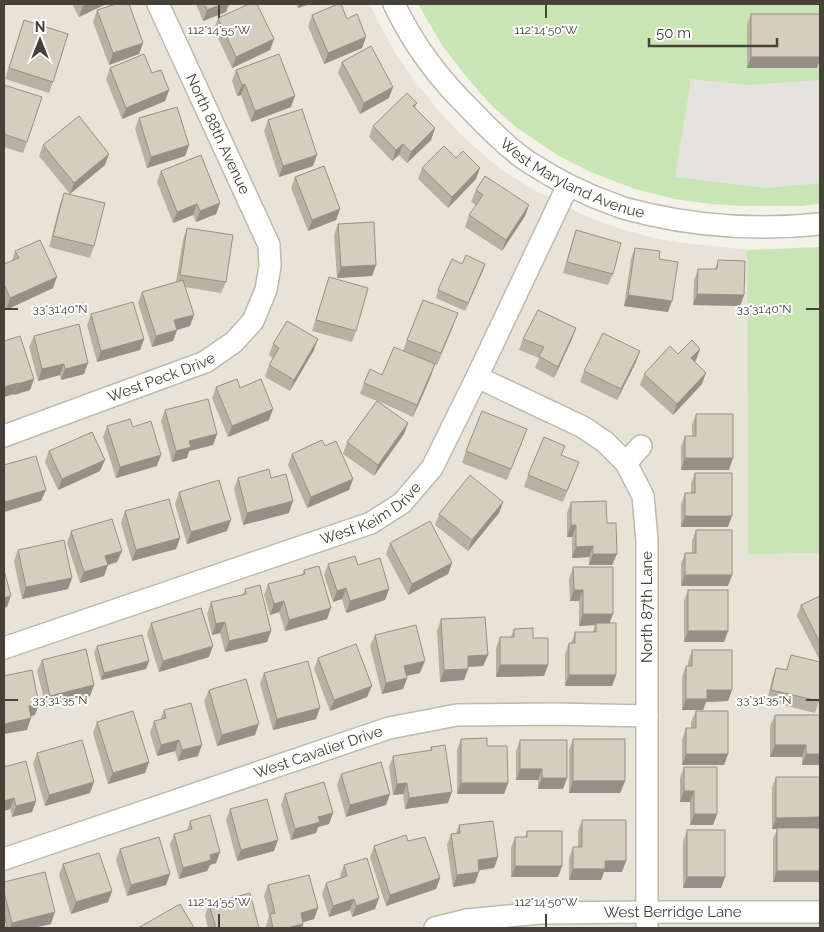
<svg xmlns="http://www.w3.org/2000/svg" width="824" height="932" font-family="Raleway,sans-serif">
  <rect width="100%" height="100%" fill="#f3f1e8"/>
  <!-- residential -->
  <path fill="#e7e3d7" d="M4,4H370L378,21L395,53L417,84L439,111L461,135L500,169L536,191L587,217L624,230L658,239L684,243L747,250L748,553H820V928H4Z"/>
  <!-- green -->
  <g fill="#c9e5b4">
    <path d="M418,4H820V204L802,206H741L711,204L675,199L635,189L593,173L559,156L516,127L489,103L465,75L442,45Z"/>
    <path d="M820,247V553L748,554L747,250Z"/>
  </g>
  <!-- parking -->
  <path fill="#e5e3e0" d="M691,79L749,85L820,80V183L766,188L675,177Z"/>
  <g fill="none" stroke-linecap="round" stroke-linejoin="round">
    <defs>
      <g id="minor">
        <path id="s1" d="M394,4C413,44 439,79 471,110C488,128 507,147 527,161C556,180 586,195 618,206C627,210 638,211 647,214C704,227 763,230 820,224"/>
        <path d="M477,377L583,427L605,442L626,463L643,496L647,540V928"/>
        <path id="s2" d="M4,436L205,362L234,342L253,321L266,290L270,266L269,245L158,4"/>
        <path d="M626,463L641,446"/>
        <path id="s3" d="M4,648L371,523L402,503L432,468L477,377L568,185"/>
        <path id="s4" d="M4,859L389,728L457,715L555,714L647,716"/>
        <path id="s5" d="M435,928L467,920L540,913L647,912H820"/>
      </g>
    </defs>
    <!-- minor casing -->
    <use href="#minor" stroke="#bebaab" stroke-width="24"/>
    <!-- minor -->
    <use href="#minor" stroke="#fff" stroke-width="21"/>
  </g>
  <!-- wall -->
  <g fill="#b6b1a3">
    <path d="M72,4H106L79,17Z"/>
    <path d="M196,4H229L226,12L203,21Z"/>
    <path d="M296,4H310L298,8Z"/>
    <path d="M97,10L143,43L139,54L109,65L93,22Z"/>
    <path d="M751,14H820V59L817,68H747V25Z"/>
    <path d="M312,15L347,19L366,37L362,48L324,64L308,26Z"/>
    <path d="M218,18L274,39L270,50L232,68L214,29Z"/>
    <path d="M24,20L53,82L49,93L5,79Z"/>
    <path d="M342,62L389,98L360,114L338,73Z"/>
    <path d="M110,68L152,73L169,90L165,101L122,119L106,79Z"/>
    <path d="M236,70L291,107L251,122L241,95L237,96L232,81Z"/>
    <path d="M4,85L27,142L23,153L4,147Z"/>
    <path d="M417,103L415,108L435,128L431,140L407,163L399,155L392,161L369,137L373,126Z"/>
    <path d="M139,118L189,145L185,156L147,168L135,129Z"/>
    <path d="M268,120L313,166L279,177L264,131Z"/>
    <path d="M43,145L105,165L70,194L39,156Z"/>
    <path d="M456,158L476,179L448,208L418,179L422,168Z"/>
    <path d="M161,171L220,203L216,214L196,222L193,215L173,223L157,182Z"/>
    <path d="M295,177L340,209L336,220L308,231L291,188Z"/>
    <path d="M476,190L529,205L525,216L502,251L465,227L469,215L476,205L471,202Z"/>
    <path d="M64,193L94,246L90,258L49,247L60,204Z"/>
    <path d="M338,224L376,265L372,276L337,278L334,235Z"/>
    <path d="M187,228L226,282L221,293L185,287L190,326L177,330L173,341L152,347L138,303L142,292L176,282L183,239Z"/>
    <path d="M576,230L613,274L608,285L563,273L572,242Z"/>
    <path d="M635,248L659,259L668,312L624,306L631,259Z"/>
    <path d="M15,251L53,288L6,310L4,304V264L12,261Z"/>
    <path d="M718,260L744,295L740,306L693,305L694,280L698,269H715Z"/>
    <path d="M462,264H485L465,311L436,298L438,290Z"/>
    <path d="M329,277L356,331L352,342L312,331Z"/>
    <path d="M91,314L144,339L140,350L97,362L87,325Z"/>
    <path d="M454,325L437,365L415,356L431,376L413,417L378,401L404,434L374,476L343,454L347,442L377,401L360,394L364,383L382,375L403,351L407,340Z"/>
    <path d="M34,336L84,374L61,380L60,375L38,381L29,347Z"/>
    <path d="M523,339H572L554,378L535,368L539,358L519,350Z"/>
    <path d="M4,341L34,379L30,390L14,395V394L4,397Z"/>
    <path d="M273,344L314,350L290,391L265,377L269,365L273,358L269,355Z"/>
    <path d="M700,349L696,360L695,362L702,384L673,415L640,385L644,374L678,354Z"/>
    <path d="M636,362L617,400L580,382L584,371Z"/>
    <path d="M216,387L240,388L269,420L228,437L212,398Z"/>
    <path d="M165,410L217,434L213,445L189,451L187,458L172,462L161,421Z"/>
    <path d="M696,414L729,470H681V447L685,436H692V425Z"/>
    <path d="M107,426L133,427L157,466L116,478L103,437Z"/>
    <path d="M523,440L507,480L462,463L466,451Z"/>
    <path d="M325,446L353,479L349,490L307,508L288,465L292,454Z"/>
    <path d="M49,451L100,471L58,490L45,462Z"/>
    <path d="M562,455L575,473L563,502L524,487L528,475Z"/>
    <path d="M695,473L728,527H681V504L685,493H691V484Z"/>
    <path d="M238,478H271L289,513L243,525L234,489Z"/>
    <path d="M179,492L227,531L187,544L175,504Z"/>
    <path d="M503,502L499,513L468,551L435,525L439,514Z"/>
    <path d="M571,502L607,523L612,565H589V557L572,558V537H567V513Z"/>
    <path d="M125,511L180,538L176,549L132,561L121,523Z"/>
    <path d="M696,530L728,586H681V564L685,553H692V541Z"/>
    <path d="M71,531L122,551L117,562L108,565L104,576L80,583L67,543Z"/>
    <path d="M390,543L452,563L448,574L408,595L386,554Z"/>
    <path d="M18,550L72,578L68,589L22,599L14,561Z"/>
    <path d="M328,564L358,565L389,589L385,600L346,613L342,599L333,602L324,575Z"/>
    <path d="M573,567L610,623L616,675L612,686H565V654L569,643H571L575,632H593L595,625L579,626V601H570L569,579Z"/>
    <path d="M304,570L327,619L285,631L279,612L270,615L264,595L268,584L302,575Z"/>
    <path d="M245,589L271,631L267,642L225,652L220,633L212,635L207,614L211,602L243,595Z"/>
    <path d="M688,590L724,642H684V601Z"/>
    <path d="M820,596V661L797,616L801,605Z"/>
    <path d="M441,619L488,655L483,666L468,667V669L464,680L440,682L437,631Z"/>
    <path d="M151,623L209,657L159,672L147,634Z"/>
    <path d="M514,629L533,638L548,665L544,676L496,677V648L500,637H511Z"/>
    <path d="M375,635L420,673L406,676L407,678L403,689L382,694L370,646Z"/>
    <path d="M97,646L149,661L146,669L101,680L94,653Z"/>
    <path d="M692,650L732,690L728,701L706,702L703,710H682V677L686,666H688V662Z"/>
    <path d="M791,655L819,701L815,713L767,701L772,679L776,668L786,670Z"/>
    <path d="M318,658L367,697L330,711L314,669Z"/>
    <path d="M42,660L94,685L90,696L46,707L37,671Z"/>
    <path d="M264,673L316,719L273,730L260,684Z"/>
    <path d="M209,690L255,735L217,746L204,701Z"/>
    <path d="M164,710L198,756L178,761L175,751L157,756L150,733L154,721L160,720Z"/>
    <path d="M696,711L728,754L724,765H682V740L686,728H691V722Z"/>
    <path d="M775,715H820V765H802V757H770V726Z"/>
    <path d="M97,722L149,762L145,773L108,784L93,733Z"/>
    <path d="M461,739L508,783L504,794H457V750Z"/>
    <path d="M573,739L625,781L620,793H569V750Z"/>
    <path d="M520,740L567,778L563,789H538V780H516V751Z"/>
    <path d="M431,747L448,803L405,809L403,794L393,795L389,767L393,756L430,751Z"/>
    <path d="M37,753L90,793L45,806L33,764Z"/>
    <path d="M4,767L36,801L32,812L12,817L10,809L4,811Z"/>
    <path d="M684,767L717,814L713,825H690V802H680V778Z"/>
    <path d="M341,774L386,805L346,817L337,785Z"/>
    <path d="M776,777H820V882H773V839L777,829H772V788Z"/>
    <path d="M285,794L333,813L329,824L318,827L316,833L291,840L281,805Z"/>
    <path d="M230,809L274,851L237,861L226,820Z"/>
    <path d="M582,820L626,861L622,872H604L601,880H569V858L573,847H578V831Z"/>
    <path d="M190,821L220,852L216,863L210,865L207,871L179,879L170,845L174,834L187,831Z"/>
    <path d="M459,825L498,857L494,868L479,870L475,883L453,887L447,845L451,834L456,833Z"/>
    <path d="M687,830L725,877L721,888H683V842Z"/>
    <path d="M527,831L562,866L558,877H511V848L515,837H525Z"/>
    <path d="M408,841L440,878L436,889L386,906L370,858L374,846Z"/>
    <path d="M120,849L170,874L166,885L127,896L116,860Z"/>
    <path d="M63,864L112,891L108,902L71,914L59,875Z"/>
    <path d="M344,865L379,898L375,909L352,917L350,910L329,917L322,894L326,883L341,878L340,876Z"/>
    <path d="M4,882L51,924L33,928H4Z"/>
    <path d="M268,885L318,908L314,919L303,922V924L302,928H266V926L269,916L264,896Z"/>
    <path d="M209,904L259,928H208L205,915Z"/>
  </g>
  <!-- shaded-wall -->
  <g fill="#949085">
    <path d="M87,4H106L79,17L83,6Z"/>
    <path d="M223,4H229L226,12L203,21L207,10Z"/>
    <path d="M300,4H310L298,8Z"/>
    <path d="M366,37L362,48L324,64L328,53Z"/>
    <path d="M274,39L270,50L232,68L236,57Z"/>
    <path d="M143,43L139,54L109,65L113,53Z"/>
    <path d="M751,57H820V59L817,68H747Z"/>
    <path d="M245,84L241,95L237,96L242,85Z"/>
    <path d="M393,87L389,98L360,114L364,103Z"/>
    <path d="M169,90L165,101L122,119L126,108Z"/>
    <path d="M295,96L291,107L251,122L255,111Z"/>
    <path d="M435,128L431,140L407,163L411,152Z"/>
    <path d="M403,144L399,155L392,161L396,150Z"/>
    <path d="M189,145L185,156L147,168L151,157Z"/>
    <path d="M109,154L105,165L70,194L74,183Z"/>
    <path d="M317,155L313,166L279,177L283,166Z"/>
    <path d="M480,168L476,179L448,208L452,197Z"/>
    <path d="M220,203L216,214L196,222L200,211Z"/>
    <path d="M197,204L193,215L173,223L177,212Z"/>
    <path d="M529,205L525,216L502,251L506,240Z"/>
    <path d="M340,209L336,220L308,231L312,220Z"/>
    <path d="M485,264L483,271L465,311L468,303Z"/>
    <path d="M376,265L372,276L337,278L341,267Z"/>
    <path d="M57,277L53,288L6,310L10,298Z"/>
    <path d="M697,294L744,295L740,306L693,305Z"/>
    <path d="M628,295L672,301L668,312L624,306Z"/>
    <path d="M194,315L190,326L170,332L174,320Z"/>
    <path d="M576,328L572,339L554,378L558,367Z"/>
    <path d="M177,330L173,341L152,347L156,336Z"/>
    <path d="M144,339L140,350L97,362L101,351Z"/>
    <path d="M318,339L314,350L290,391L294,380Z"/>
    <path d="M700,349L696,360L687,370L691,358Z"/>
    <path d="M640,351L636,362L617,400L621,389Z"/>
    <path d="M88,363L84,374L61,380L65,369Z"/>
    <path d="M64,364L60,375L38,381L42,369Z"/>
    <path d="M435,364L431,376L413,417L417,405Z"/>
    <path d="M706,373L702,384L673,415L677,404Z"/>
    <path d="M34,379L30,390L14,395L18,384Z"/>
    <path d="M18,383L14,394L4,397V387Z"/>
    <path d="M273,409L269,420L228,437L232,426Z"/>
    <path d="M408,423L404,434L374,476L378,465Z"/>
    <path d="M217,434L213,445L189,451L187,458L172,462L176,451L189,441Z"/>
    <path d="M161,455L157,466L116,478L120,467Z"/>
    <path d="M685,458H733L729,470H681Z"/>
    <path d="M105,460L100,471L58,490L62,479Z"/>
    <path d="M353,479L349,490L307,508L311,497Z"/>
    <path d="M46,490L41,501L4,512L5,502Z"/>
    <path d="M293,501L289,513L243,525L247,513Z"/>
    <path d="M503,502L499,513L468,551L472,540Z"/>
    <path d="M685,516H732L728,527H681Z"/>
    <path d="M231,520L227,531L187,544L191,532Z"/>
    <path d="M571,525H576L572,537H567Z"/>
    <path d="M180,538L176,549L132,561L136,550Z"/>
    <path d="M593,546L589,557L572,558L576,547Z"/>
    <path d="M122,551L117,562L101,567L105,556Z"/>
    <path d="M593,554H617L612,565H589Z"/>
    <path d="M452,563L448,574L408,595L412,584Z"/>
    <path d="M108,565L104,576L80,583L84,572Z"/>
    <path d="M685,575H732L728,586H681Z"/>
    <path d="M72,578L68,589L22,599L26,587Z"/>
    <path d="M346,588L342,599L333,602L337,591Z"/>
    <path d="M389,589L385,600L346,613L350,601Z"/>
    <path d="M574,590H583L579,601H570Z"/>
    <path d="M11,596L7,607L4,608V598Z"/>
    <path d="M284,601L279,612L270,615L274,604Z"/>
    <path d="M331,608L327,619L285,631L289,620Z"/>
    <path d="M583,614H613L609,625L596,623L595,625L579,626Z"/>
    <path d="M225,622L220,633L212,635L216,624Z"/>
    <path d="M271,631L267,642L225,652L229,641Z"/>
    <path d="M688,631H728L724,642H684Z"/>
    <path d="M213,646L209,657L159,672L163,661Z"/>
    <path d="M488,655L483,666L464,667L468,656Z"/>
    <path d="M149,661L146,669L101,680L104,673Z"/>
    <path d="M425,661L420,673L400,677L404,666Z"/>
    <path d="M500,665H548L544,676L496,677Z"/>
    <path d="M468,669L464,680L440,682L444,670Z"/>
    <path d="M569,675H616L612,686H565Z"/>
    <path d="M407,678L403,689L382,694L386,683Z"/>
    <path d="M94,685L90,696L46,707L50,696Z"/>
    <path d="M372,686L367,697L330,711L334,700Z"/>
    <path d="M707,690H732L728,701L706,702L703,710H682L686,699Z"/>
    <path d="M39,704L35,715L25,718L29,706Z"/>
    <path d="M320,708L316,719L273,730L277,719Z"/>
    <path d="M31,718L27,730L4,734V724Z"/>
    <path d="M259,724L255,735L217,746L222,735Z"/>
    <path d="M179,740L175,751L157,756L161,745Z"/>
    <path d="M202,745L198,756L178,761L182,750Z"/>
    <path d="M775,745H806L802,757H770Z"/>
    <path d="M686,754H728L724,765H682Z"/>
    <path d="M806,754H820V765H802Z"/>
    <path d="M149,762L145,773L108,784L113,773Z"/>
    <path d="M520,769H542L538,780H516Z"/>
    <path d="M542,778H567L563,789H538Z"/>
    <path d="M573,781H625L620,793H569Z"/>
    <path d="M94,782L90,793L45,806L49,795Z"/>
    <path d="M407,783L403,794L393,795L397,784Z"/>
    <path d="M461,783H508L504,794H457Z"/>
    <path d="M684,791H694L690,802H680Z"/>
    <path d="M452,792L448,803L405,809L409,798Z"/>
    <path d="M390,794L386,805L346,817L350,805Z"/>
    <path d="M14,798L10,809L4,811V801Z"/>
    <path d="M36,801L32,812L12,817L16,806Z"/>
    <path d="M333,813L329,824L318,827L316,833L291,840L295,829L318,817Z"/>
    <path d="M694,814H717L713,825H690Z"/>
    <path d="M820,817V829H772L776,818Z"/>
    <path d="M278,840L274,851L237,861L241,850Z"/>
    <path d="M220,852L216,863L210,865L207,871L179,879L183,868L210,855Z"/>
    <path d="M498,857L494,868L474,871L478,860Z"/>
    <path d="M605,861H626L622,872H604L601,880H569L573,869Z"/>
    <path d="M515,866H562L558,877H511Z"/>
    <path d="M777,871H820V882H773Z"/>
    <path d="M479,872L475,883L453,887L457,875Z"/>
    <path d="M170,874L166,885L127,896L131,885Z"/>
    <path d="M687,877H725L721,888H683Z"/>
    <path d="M440,878L436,889L386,906L390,895Z"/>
    <path d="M112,891L108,902L71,914L76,902Z"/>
    <path d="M379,898L375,909L352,917L356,906Z"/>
    <path d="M354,899L350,910L329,917L333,906Z"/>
    <path d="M318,908L314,919L296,924L301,913Z"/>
    <path d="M55,912L51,924L33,928H10L12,923Z"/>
    <path d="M303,924L302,928H287Z"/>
  </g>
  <!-- building -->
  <g fill="#d4cebe" stroke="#949085">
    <path d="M116,4H129L143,43L113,53L97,10Z"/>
    <path d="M204,4H223L207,10Z"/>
    <path d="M249,4H257L274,39L236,57L218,18Z"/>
    <path d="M338,4H341L347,19L357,14L366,37L328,53L312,15Z"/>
    <rect x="751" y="14" width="69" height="43"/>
    <path d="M24,20L68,34L53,82L9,68Z"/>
    <path d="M371,46L393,87L364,103L342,62Z"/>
    <path d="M144,54L152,73L161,70L169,90L126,108L110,68Z"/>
    <path d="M279,54L295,96L255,111L245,84L242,85L236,70Z"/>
    <path d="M4,85L42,97L27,142L4,134Z"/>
    <path d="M407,93L417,103L413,106L435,128L411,152L403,144L396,150L373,126Z"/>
    <path d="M177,107L189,145L151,157L139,118Z"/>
    <path d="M302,109L317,155L283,166L268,120Z"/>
    <path d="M79,116L109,154L74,183L43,145Z"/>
    <path d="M444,146L456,158L463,151L480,168L452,197L422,168Z"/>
    <path d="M201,155L220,203L200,211L197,204L177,212L161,171Z"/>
    <path d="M324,166L340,209L312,220L295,177Z"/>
    <path d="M485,176L529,205L506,240L469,215L483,195L476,190Z"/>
    <path d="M64,193L105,203L94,246L53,236Z"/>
    <path d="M374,222L376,265L341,267L338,224Z"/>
    <path d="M187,228L233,235L226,282L180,275Z"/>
    <path d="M576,230L621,243L613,274L567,262Z"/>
    <path d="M40,240L57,277L10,298L4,284V264L19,258L15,251Z"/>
    <path d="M635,248L660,251L659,259L678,262L672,301L628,295Z"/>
    <path d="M466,255L485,264L468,303L438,290L452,259L462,264Z"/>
    <path d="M718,260L745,261L744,295L697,294L698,269H717Z"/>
    <path d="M329,277L368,288L356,331L316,320Z"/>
    <path d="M183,280L194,315L174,320L177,330L156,336L142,292Z"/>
    <path d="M423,300L458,313L441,353L407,340Z"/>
    <path d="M133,302L144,339L101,351L91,314Z"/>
    <path d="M538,310L576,328L558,367L539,356L544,347L523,339Z"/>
    <path d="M287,321L318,339L294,380L269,365L279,348L273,344Z"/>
    <path d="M79,324L88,363L65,369L64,364L42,369L34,336Z"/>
    <path d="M603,333L640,351L621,389L584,371Z"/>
    <path d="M20,336L34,379L18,384V383L4,387V341Z"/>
    <path d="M692,340L700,349L691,358L706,373L677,404L644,374L670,346L678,354Z"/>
    <path d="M394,347L435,364L417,405L364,383L370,369L382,375Z"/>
    <path d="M237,379L240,388L261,379L273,409L232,426L216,387Z"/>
    <path d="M208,399L217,434L189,441L191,447L176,451L165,410Z"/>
    <path d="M377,401L408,423L378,465L347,442Z"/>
    <path d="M482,411L527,429L511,469L466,451Z"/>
    <path d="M696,414H733V458H685V436H696Z"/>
    <path d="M130,419L133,427L151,421L161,455L120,467L107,426Z"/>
    <path d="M92,432L105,460L62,479L49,451Z"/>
    <path d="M544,437L565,446L561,455L579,462L567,491L528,475Z"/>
    <path d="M322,440L325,446L336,441L353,479L311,497L292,454Z"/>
    <path d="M36,456L46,490L5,502L4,499V465Z"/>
    <path d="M269,469L271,478L286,474L293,501L247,513L238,478Z"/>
    <path d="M695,473H732V516H685V493H695Z"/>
    <path d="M470,475L503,502L472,540L439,514Z"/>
    <path d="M219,480L231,520L191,532L179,492Z"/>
    <path d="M169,499L180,538L136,550L125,511Z"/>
    <path d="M606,501L607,523H616L617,554H593V546L576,547V525H571V502Z"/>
    <path d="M112,519L122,551L105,556L108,565L84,572L71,531Z"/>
    <path d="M430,521L452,563L412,584L390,543Z"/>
    <path d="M696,530H732V575H685V553H696Z"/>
    <path d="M64,540L72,578L26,587L18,550Z"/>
    <path d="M355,556L358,565L380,558L389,589L350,601L346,588L337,591L328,564Z"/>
    <path d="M319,566L331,608L289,620L284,601L274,604L268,584L305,574L304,570Z"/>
    <path d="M573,567H613V614H583V590H574Z"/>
    <path d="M4,570L11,596L4,598Z"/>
    <path d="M260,585L271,631L229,641L225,622L216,624L211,602L246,594L245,589Z"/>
    <rect x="688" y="590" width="40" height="41"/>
    <path d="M820,596V643L801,605Z"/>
    <path d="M201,608L213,646L163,661L151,623Z"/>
    <path d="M485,617L488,655L468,656V669L444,670L441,619Z"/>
    <path d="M596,623H616V675H569V643H575V632H596Z"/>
    <path d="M416,625L425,661L404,666L407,678L386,683L375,635Z"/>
    <path d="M533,628V638H548V665H500V637H514V629Z"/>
    <path d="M142,635L149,661L104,673L97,646Z"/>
    <path d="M356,644L372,686L334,700L318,658Z"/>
    <path d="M86,649L94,685L50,696L42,660Z"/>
    <path d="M692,650H732V690H707V699H686V666H692Z"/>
    <path d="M791,655L820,662V697L819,701L771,690L776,668L787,670Z"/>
    <path d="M308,661L320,708L277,719L264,673Z"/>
    <path d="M32,670L39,704L29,706L31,718L4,724V676Z"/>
    <path d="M246,679L259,724L222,735L209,690Z"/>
    <path d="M191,703L202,745L182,750L179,740L161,745L154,721L166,718L164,710Z"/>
    <path d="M133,711L149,762L113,773L97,722Z"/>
    <path d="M696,711H728V754H686V728H696Z"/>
    <path d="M775,715H820V754H806V745H775Z"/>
    <path d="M487,738V746H507L508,783H461V739Z"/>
    <rect x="573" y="739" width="52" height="42"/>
    <path d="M82,740L94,782L49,795L37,753Z"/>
    <path d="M520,740H567V778H542V769H520Z"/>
    <path d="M445,745L452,792L409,798L407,783L397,784L393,756L432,750L431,747Z"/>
    <path d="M26,761L36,801L16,806L14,798L4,801V767Z"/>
    <path d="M381,762L390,794L350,805L341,774Z"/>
    <path d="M684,767H717V814H694V791H684Z"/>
    <path d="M776,777H820V817L776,818Z"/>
    <path d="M324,782L333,813L318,817L320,822L295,829L285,794Z"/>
    <path d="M267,799L278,840L241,850L230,809Z"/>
    <path d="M210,815L220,852L210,855L211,860L183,868L174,834L192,829L190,821Z"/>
    <path d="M582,820H626V861H605V869H573V847H582Z"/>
    <path d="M493,821L498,857L478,860L479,872L457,875L451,834L460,833L459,825Z"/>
    <rect x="777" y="828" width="43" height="43"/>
    <rect x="687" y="830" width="38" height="47"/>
    <path d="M527,831H562V866H515V837H527Z"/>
    <path d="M406,835L408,841L425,837L440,878L390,895L374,846Z"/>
    <path d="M159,837L170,874L131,885L120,849Z"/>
    <path d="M99,853L112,891L76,902L63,864Z"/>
    <path d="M367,858L379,898L356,906L354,899L333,906L326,883L347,876L344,865Z"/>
    <path d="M45,872L55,912L12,923L4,892V882Z"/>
    <path d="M309,875L318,908L301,913L303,924L287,928H273L270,914L275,913L268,885Z"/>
    <path d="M250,893L259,928H216L209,904Z"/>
    <path d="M180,904L194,928H138Z"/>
    <path d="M4,912L7,928H4Z"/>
  </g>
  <!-- ticks -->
  <path fill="none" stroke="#464237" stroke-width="2" d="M219,5V18M546,5V18M5,309H18M806,309H819M5,700H18M806,700H819M219,914V927M546,914V927"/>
  <g text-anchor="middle" stroke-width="4" stroke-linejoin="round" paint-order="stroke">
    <!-- street labels -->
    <g font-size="15" fill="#464237" stroke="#fff">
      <text transform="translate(218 134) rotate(65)" y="5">North 88th Avenue</text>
      <text dy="5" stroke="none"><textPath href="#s1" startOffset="256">West Maryland Avenue</textPath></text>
      <text dy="5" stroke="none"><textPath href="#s2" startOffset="168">West Peck Drive</textPath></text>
      <text dy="5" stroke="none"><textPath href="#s3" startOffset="392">West Keim Drive</textPath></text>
      <text transform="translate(647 607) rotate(-90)" y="5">North 87th Lane</text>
      <text dy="5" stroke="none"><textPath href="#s4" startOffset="332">West Cavalier Drive</textPath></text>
      <text dy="5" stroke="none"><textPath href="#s5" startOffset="239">West Berridge Lane</textPath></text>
    </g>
  </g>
  <g font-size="12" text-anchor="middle" fill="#464237" stroke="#fff" stroke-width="4" stroke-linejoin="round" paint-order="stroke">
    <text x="219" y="34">112°14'55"W</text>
    <text x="546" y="34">112°14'50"W</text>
    <text x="60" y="313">33°31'40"N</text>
    <text x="764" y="313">33°31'40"N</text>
    <text x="60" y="704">33°31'35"N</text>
    <text x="764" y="704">33°31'35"N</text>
    <text x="219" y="906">112°14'55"W</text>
    <text x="546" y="906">112°14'50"W</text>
  </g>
  <!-- border -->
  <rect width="824" height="932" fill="none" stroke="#464237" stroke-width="10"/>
  <!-- north arrow -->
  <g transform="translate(40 40)" stroke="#ffffff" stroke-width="4" paint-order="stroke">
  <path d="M0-4L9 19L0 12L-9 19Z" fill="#464237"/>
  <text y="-8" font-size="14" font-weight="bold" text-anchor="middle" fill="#464237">N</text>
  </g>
  <!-- scale -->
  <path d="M649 38v8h128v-8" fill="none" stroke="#464237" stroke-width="2.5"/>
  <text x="656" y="38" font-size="15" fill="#464237" stroke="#ffffff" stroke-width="4" paint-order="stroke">50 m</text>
</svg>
